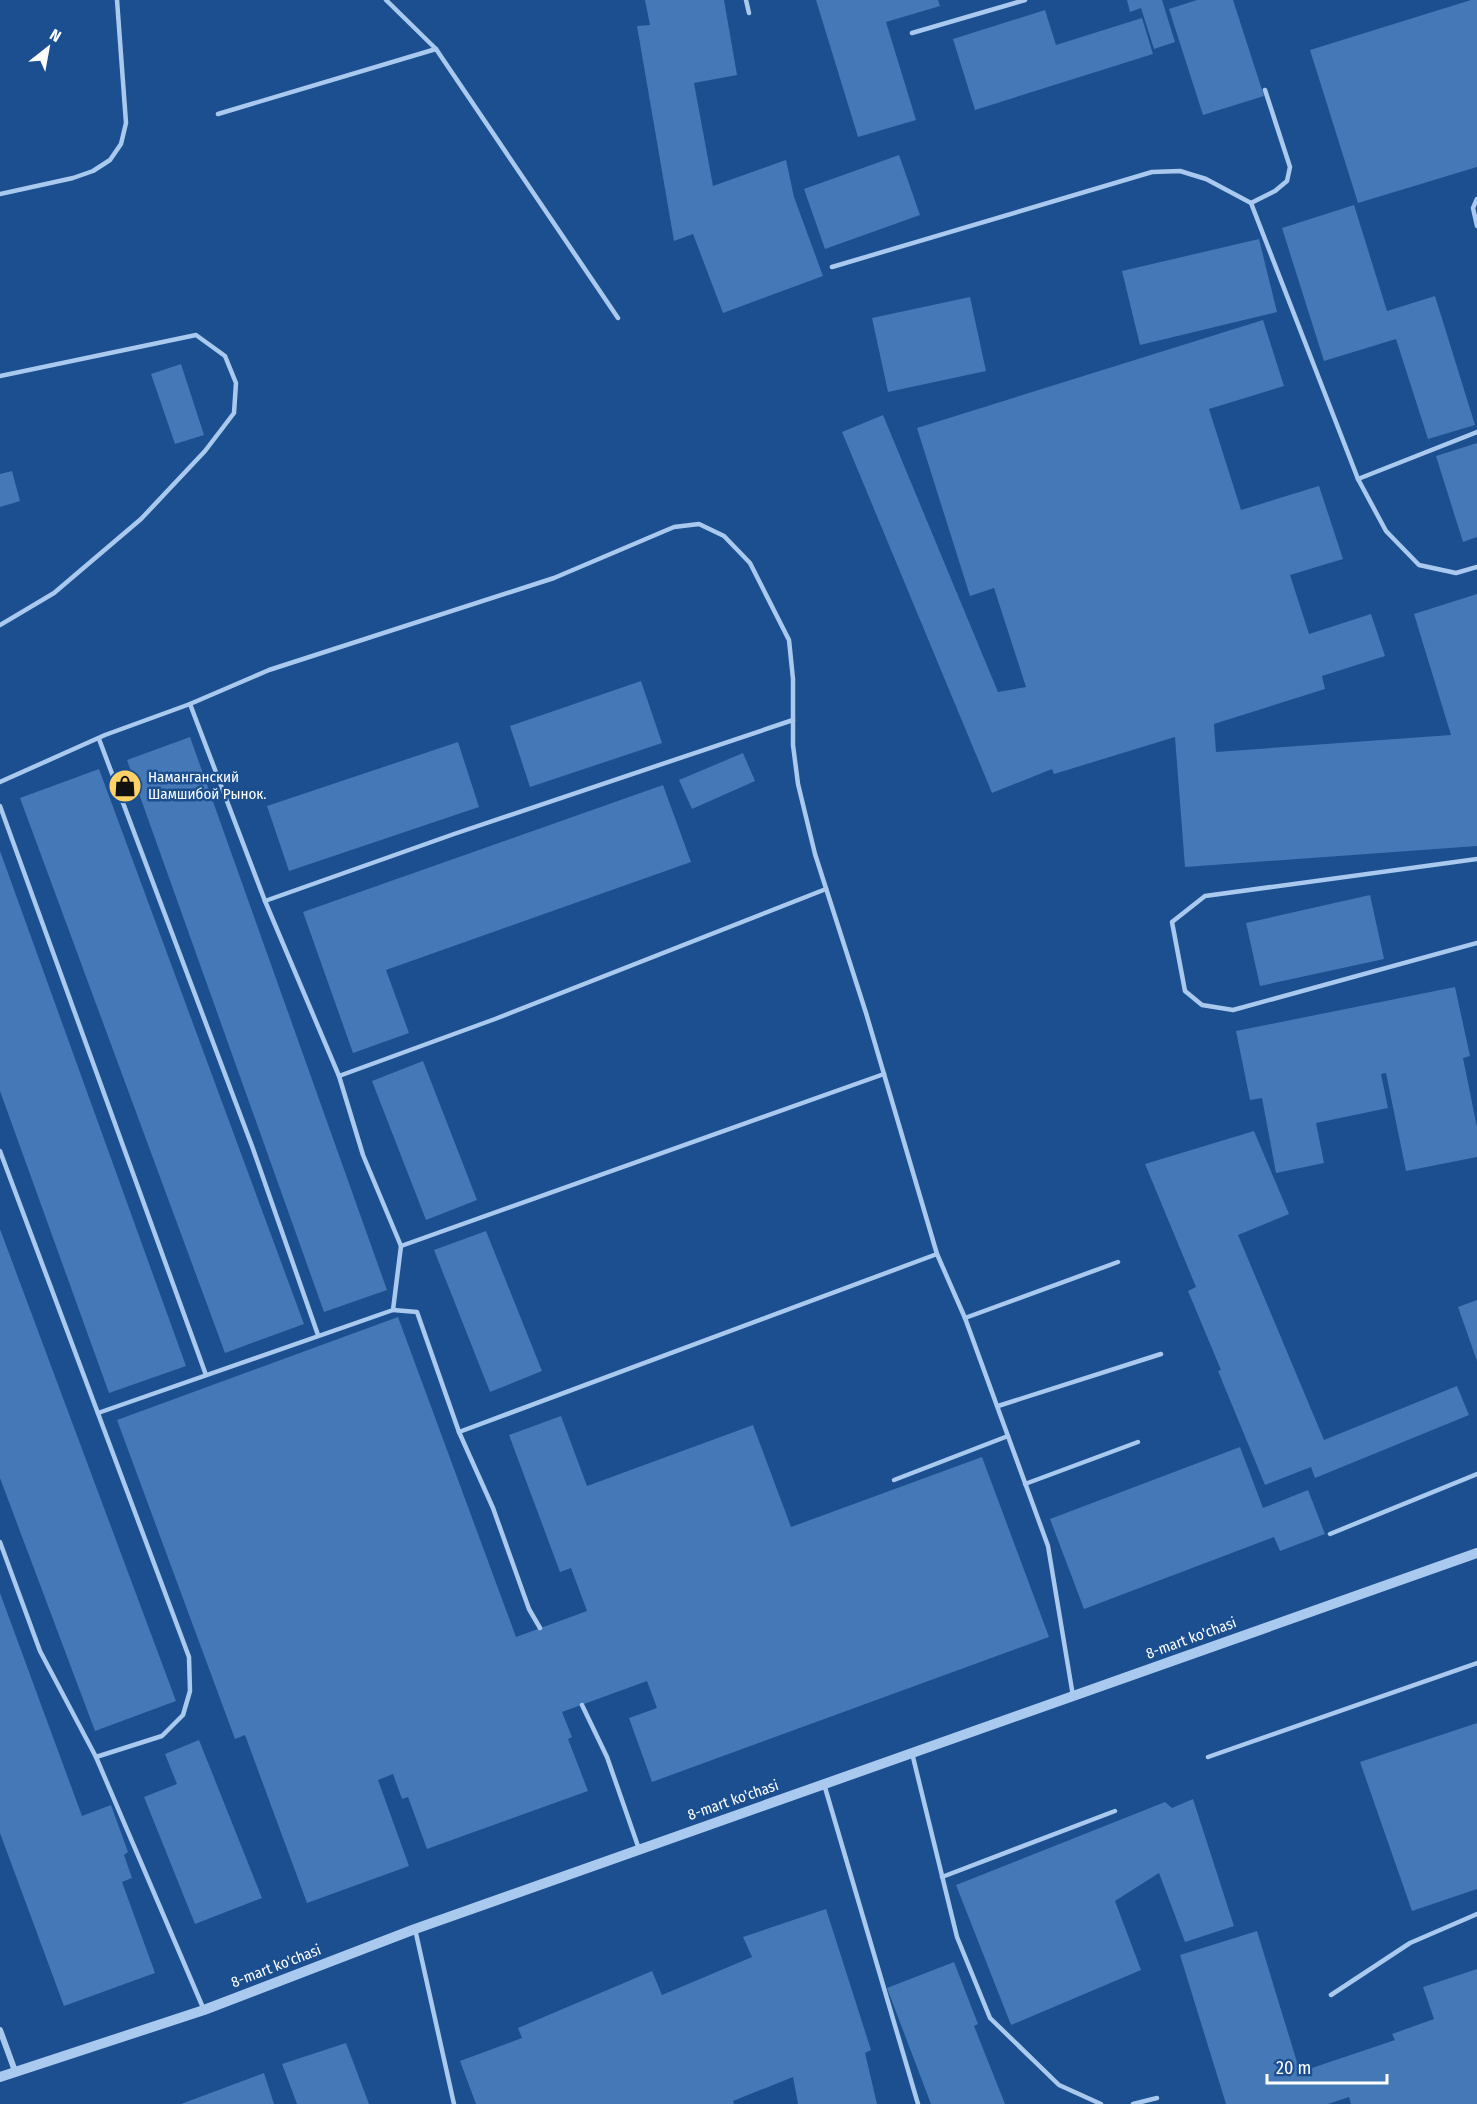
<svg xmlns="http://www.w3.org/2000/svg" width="1477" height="2104" font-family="'Fira Sans Condensed',sans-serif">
  <rect width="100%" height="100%" fill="#1b4f8f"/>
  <!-- building -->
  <g fill="#4478b7">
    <path d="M645,0H724L737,75L694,83L713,186L786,160L794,197L823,276L723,313L693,234L674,241L637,26L650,25Z"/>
    <path d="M816,0H938L940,6L886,22L916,120L858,137Z"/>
    <path d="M1127,0H1162L1175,42L1154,49L1141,8L1130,12Z"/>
    <path d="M1197,0H1233L1264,96L1203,115L1169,9Z"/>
    <path d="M1471,0H1477V167L1358,203L1310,50Z"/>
    <path d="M1045,10L1056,45L1142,18L1153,54L975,110L953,39Z"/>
    <path d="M899,155L920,215L825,249L804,189Z"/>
    <path d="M1354,205L1387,311L1435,296L1475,425L1428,439L1396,339L1324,361L1282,228Z"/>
    <path d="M1259,239L1277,312L1140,345L1122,271Z"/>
    <path d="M970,297L986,371L888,392L872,318Z"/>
    <path d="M1263,320L1284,386L1209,409L1241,510L1319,486L1343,559L1290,575L1309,634L1371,614L1385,656L1322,676L1325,689L1214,724L1216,752L1451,735L1414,614L1477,594V846L1185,867L1175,737L1054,774L1052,769L992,793L842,432L883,415L998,692L1026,687L994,588L970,596L917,428Z"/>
    <path d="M181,364L204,435L175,444L151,374Z"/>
    <path d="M1477,443V537L1463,542L1436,456Z"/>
    <path d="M12,471L20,501L0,507V474Z"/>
    <path d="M641,681L662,743L530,787L510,726Z"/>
    <path d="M190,737L387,1290L324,1312L127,760Z"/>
    <path d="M458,742L479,807L289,871L267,806Z"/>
    <path d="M743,753L755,781L692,809L679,780Z"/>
    <path d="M99,769L304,1324L225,1353L20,798Z"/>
    <path d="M663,785L691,862L386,970L409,1033L353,1053L303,912Z"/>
    <path d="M0,851L186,1366L109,1393L0,1091Z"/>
    <path d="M1370,895L1384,959L1260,986L1246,923Z"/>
    <path d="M1455,987L1470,1056L1463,1058L1477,1127V1157L1406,1171L1386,1073L1381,1074L1388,1108L1316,1123L1324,1163L1276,1173L1262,1098L1250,1100L1236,1031Z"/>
    <path d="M423,1061L477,1200L426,1220L372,1081Z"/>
    <path d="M1254,1131L1289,1214L1238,1235L1324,1440L1457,1386L1469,1415L1315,1478L1311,1467L1265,1485L1218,1371L1221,1370L1188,1291L1196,1287L1145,1164Z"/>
    <path d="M0,1229L176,1701L95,1731L0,1478Z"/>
    <path d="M486,1231L542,1371L490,1392L434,1250Z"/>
    <path d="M1477,1300V1361L1458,1307Z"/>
    <path d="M398,1317L516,1637L587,1611L571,1568L560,1572L509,1435L561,1416L587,1486L753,1425L791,1527L982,1457L1049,1637L652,1782L629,1718L657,1708L647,1681L562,1712L572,1737L568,1739L588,1791L427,1849L408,1797L402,1799L393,1774L378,1780L409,1866L307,1903L245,1735L235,1739L117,1420Z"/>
    <path d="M1240,1447L1263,1508L1308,1490L1325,1534L1280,1551L1274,1537L1084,1609L1050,1519Z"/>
    <path d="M0,1593L82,1816L111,1805L128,1852L124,1855L132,1878L122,1882L155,1973L64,2006L0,1833Z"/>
    <path d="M1477,1723V1889L1412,1911L1360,1762Z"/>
    <path d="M199,1740L262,1898L195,1924L144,1797L177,1784L165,1754Z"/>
    <path d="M1193,1799L1234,1926L1185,1942L1159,1873L1115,1901L1141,1970L1011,2025L956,1885L1165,1802L1172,1808Z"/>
    <path d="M826,1909L871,2050L865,2053L877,2104H798L793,2077L733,2101L734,2104H476L460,2061L522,2038L518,2028L652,1971L662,1995L752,1957L743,1937Z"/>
    <path d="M1257,1931L1300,2072L1395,2040L1392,2034L1434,2019L1423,1987L1477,1969V2104H1351L1349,2097L1328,2104H1226L1180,1955Z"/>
    <path d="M954,1962L978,2024L974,2026L1005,2104H931L887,1988Z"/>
    <path d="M346,2043L369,2104H297L282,2064Z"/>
    <path d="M264,2073L274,2104H181Z"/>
  </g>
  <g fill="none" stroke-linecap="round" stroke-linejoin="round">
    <!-- service -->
    <g stroke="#a9c9ee" stroke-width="4.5">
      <path d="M386,0L436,49L618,318"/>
      <path d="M746,0L749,13"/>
      <path d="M912,33L1025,0"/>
      <path d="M218,114L436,49"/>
      <path d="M0,194L73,178L93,171L110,160L121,144L126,123L117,0"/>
      <path d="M1477,199L1473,208L1477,226"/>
      <path d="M1251,203L1275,191L1287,181L1290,167L1265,90"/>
      <path d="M832,267L1152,172L1180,171L1206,179L1251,203L1358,479L1386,531L1419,565L1456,573L1477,567"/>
      <path d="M0,376L196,335L225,356L236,383L234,413L205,451L141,519L54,593L0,625"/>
      <path d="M1358,479L1477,432"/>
      <path d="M99,739L252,1146L318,1335"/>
      <path d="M0,782L105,735L190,704L269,670L554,578L674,527L699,524L724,536L750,563L789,640L793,679V745L798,784L815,854L866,1013L937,1254L965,1318L1048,1546L1073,1696"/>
      <path d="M0,806L206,1375"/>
      <path d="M1477,859L1205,896L1172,922L1185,991L1202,1005L1233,1010L1477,943"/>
      <path d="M265,901L454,834L793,720"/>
      <path d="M339,1076L495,1019L826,889"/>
      <path d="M0,1151L189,1657L190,1691L183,1715L162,1736L96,1757"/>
      <path d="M401,1246L884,1074"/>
      <path d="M393,1310L417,1312L459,1432L493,1508L529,1609L540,1628"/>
      <path d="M965,1318L1118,1262"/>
      <path d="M998,1406L1161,1354"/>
      <path d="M98,1413L393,1310L401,1246L363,1155L339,1076L265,901L190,704"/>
      <path d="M459,1432L937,1254"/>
      <path d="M894,1480L1008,1436"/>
      <path d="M1025,1484L1138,1442"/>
      <path d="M1330,1534L1477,1474"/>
      <path d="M0,1542L40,1651L96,1757L204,2010"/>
      <path d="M582,1705L607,1757L639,1849"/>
      <path d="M912,1753L957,1937L990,2018L1059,2085L1101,2104"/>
      <path d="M1208,1757L1477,1663"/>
      <path d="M824,1784L918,2104"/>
      <path d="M942,1877L1115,1811"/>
      <path d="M415,1929L454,2104"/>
      <path d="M1331,1995L1410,1943L1477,1914"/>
      <path d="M1133,2104L1157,2098"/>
    </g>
    <!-- minor -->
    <path stroke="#a9c9ee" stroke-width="6" d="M0,2030L15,2071"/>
    <!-- tertiary -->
    <path stroke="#a9c9ee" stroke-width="10" d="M0,2077L204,2010L415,1929L1477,1553"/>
  </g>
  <!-- icons -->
  <defs>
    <symbol id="shop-disc" viewBox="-11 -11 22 22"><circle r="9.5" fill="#ffd166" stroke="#1b4f8f"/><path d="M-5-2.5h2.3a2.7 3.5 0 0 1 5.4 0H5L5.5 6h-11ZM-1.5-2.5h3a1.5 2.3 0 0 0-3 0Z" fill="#111"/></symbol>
  </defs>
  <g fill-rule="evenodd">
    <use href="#shop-disc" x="106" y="767" width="38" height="38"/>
  </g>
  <g text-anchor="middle" stroke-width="5" stroke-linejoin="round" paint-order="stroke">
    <!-- poi labels -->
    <g font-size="15" fill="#fff" stroke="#1b4f8f" text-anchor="start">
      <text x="148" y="782">Наманганский<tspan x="148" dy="17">Шамшибой Рынок.</tspan></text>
    </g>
    <!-- street labels -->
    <g font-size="15" fill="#fff" stroke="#1b4f8f">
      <text transform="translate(1191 1638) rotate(-20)" y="5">8-mart ko'chasi</text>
      <text transform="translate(733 1800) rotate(-19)" y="5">8-mart ko'chasi</text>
      <text transform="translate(276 1966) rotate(-21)" y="5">8-mart ko'chasi</text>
    </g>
  </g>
  <!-- north arrow -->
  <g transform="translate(48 48) rotate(31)" stroke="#1b4f8f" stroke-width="4.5" paint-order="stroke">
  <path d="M0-4.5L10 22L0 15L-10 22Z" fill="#ffffff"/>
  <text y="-9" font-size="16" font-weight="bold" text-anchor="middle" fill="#ffffff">N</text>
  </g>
  <!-- scale -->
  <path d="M1267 2074v9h120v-9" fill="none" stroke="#ffffff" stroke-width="3"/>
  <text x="1276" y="2074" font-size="18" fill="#ffffff" stroke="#1b4f8f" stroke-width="4.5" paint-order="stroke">20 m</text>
</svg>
